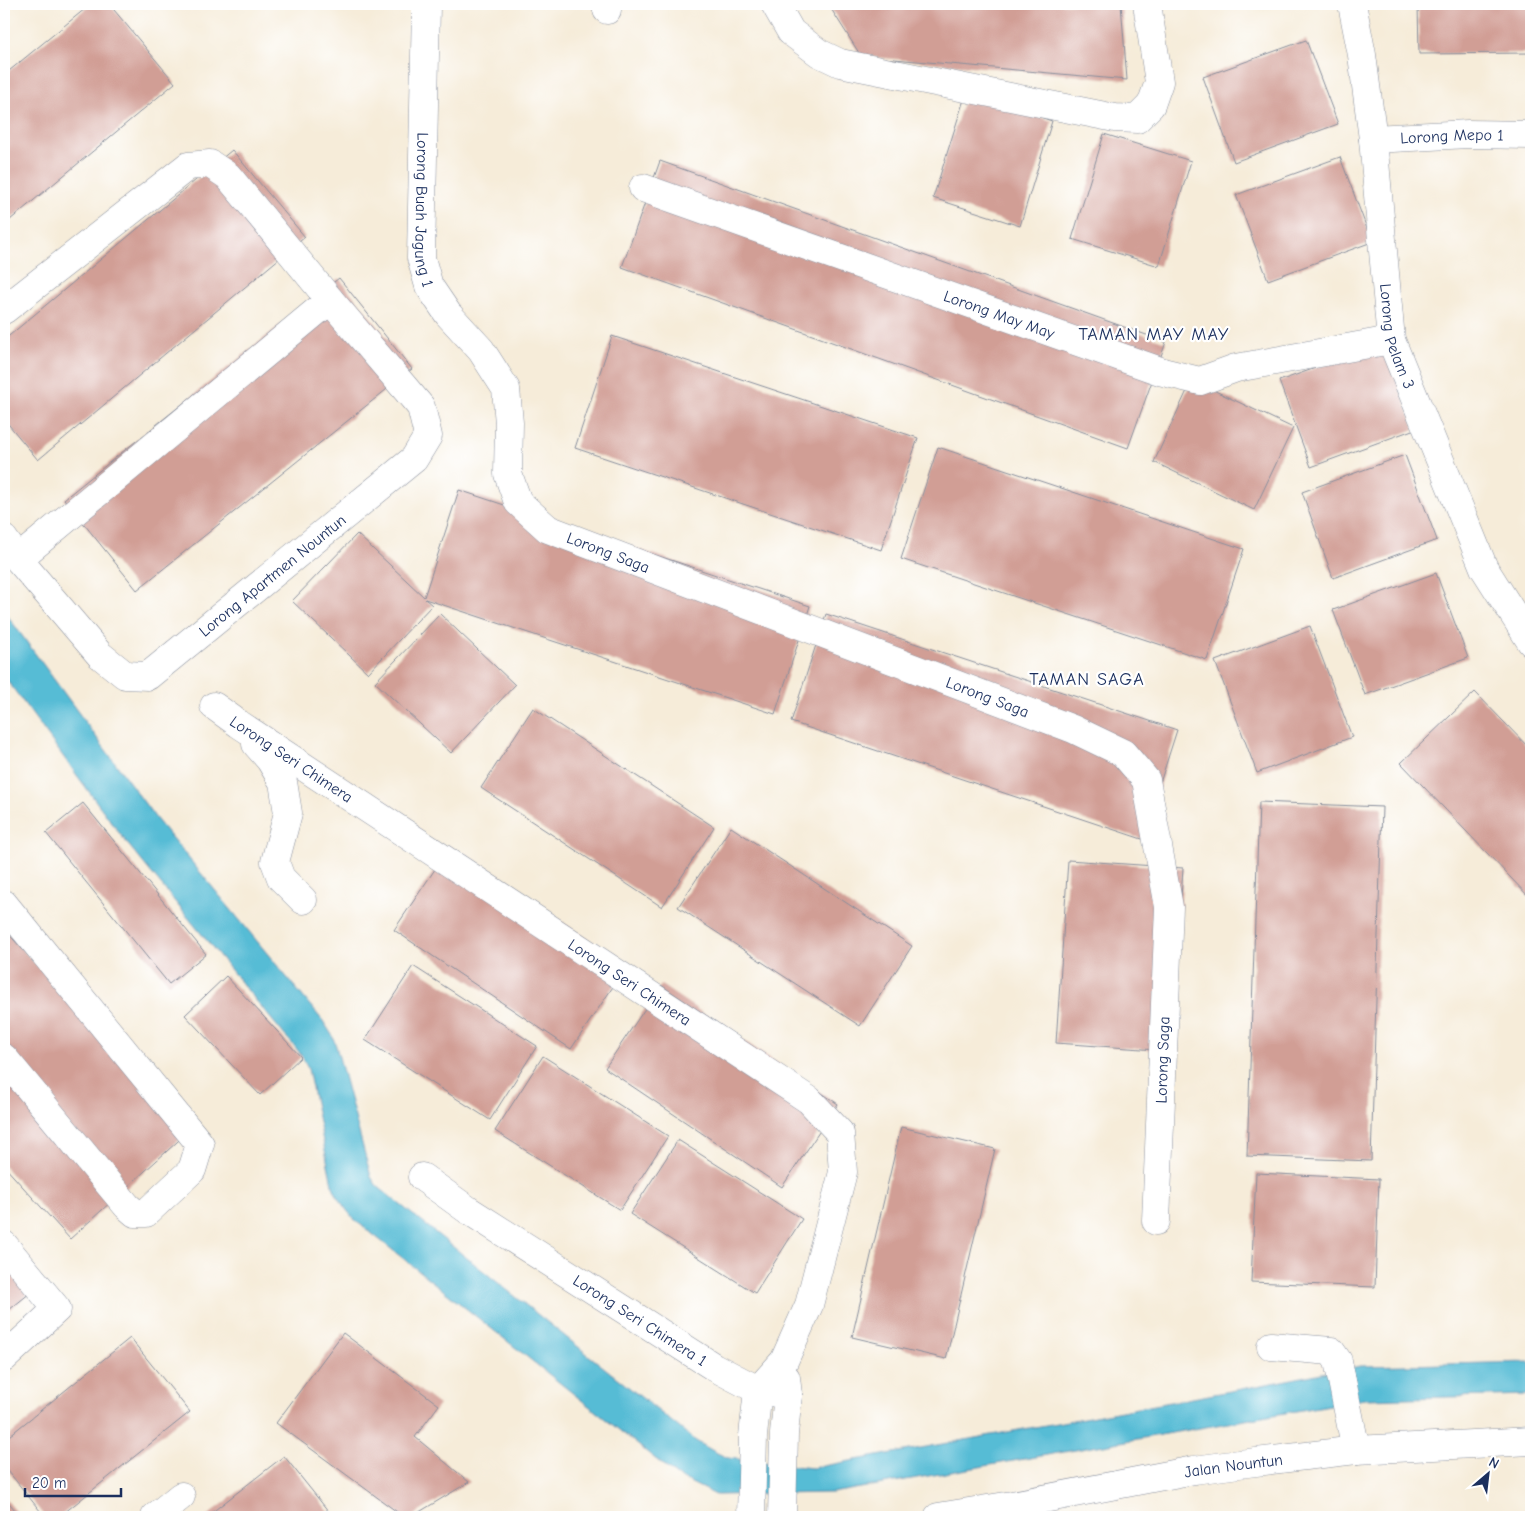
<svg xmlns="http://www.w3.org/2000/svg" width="1535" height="1521" font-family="'Comic Neue',sans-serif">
  <rect width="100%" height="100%" fill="#fff"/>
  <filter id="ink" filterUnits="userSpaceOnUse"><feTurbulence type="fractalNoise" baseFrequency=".02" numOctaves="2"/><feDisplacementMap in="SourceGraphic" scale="10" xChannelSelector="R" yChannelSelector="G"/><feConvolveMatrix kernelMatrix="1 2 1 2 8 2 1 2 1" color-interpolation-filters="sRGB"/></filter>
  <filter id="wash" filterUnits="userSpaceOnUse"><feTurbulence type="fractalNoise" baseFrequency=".0096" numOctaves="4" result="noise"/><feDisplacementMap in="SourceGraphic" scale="20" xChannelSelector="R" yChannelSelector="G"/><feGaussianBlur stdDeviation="1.12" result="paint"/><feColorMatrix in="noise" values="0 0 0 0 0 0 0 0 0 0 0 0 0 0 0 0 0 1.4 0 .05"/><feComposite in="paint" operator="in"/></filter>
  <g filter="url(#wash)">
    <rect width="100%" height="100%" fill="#f6ecd9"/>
    <!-- water -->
    <path fill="#57bcd5" stroke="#39769a" d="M4,611L157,820L323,1021L332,1035L336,1046L371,1177L377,1186L696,1441L715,1452L728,1458L812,1468L1247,1388L1322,1373L1361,1366L1531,1362V1395L1364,1399L832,1493L716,1495L677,1476L356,1221C345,1209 338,1199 332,1184L308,1069C303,1056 296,1047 286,1037L126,842L4,676Z"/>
    <g id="blocks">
      <!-- building -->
      <g fill="#d19e95">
        <path d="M91,4H109L175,83L4,225V75Z"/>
        <path d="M828,4H1121L1127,80L861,56Z"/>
        <path d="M1418,4H1531V53L1419,54Z"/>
        <path d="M1306,40L1338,124L1234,162L1203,77Z"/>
        <path d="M966,93L1052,121L1020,226L933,198Z"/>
        <path d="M1104,134L1191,161L1159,266L1072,239Z"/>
        <path d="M232,150L305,237L38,460L4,419V340Z"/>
        <path d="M1340,157L1372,242L1268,280L1236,195Z"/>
        <path d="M660,161L1166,342L1128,448L622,267Z"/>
        <path d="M339,278L412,369L137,590L64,499Z"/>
        <path d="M612,336L918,438L881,550L575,448Z"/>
        <path d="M1383,344L1415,429L1311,467L1279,381Z"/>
        <path d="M1192,380L1293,428L1254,510L1154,462Z"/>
        <path d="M938,447L1244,549L1207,660L901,559Z"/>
        <path d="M1405,455L1437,540L1333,578L1302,492Z"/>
        <path d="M459,490L810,606L775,714L425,599L432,605L368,673L292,601L357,534L424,597Z"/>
        <path d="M1436,573L1468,658L1365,695L1333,610Z"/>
        <path d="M440,614L515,685L451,753L375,682Z"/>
        <path d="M826,614L1177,730L1142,839L791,722Z"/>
        <path d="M1310,626L1352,737L1257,773L1215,661Z"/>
        <path d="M1475,692L1531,750V899L1401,763Z"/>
        <path d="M533,708L714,827L662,907L481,788Z"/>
        <path d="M1259,802L1382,807L1371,1161L1247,1156Z"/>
        <path d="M83,803L206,954L169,984L46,833Z"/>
        <path d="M731,827L912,946L860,1026L678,907Z"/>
        <path d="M450,847L627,966L571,1049L394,930Z"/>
        <path d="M1068,860L1183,868L1171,1051L1056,1043Z"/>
        <path d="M4,929L188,1132L70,1239L4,1166Z"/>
        <path d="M413,966L537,1046L490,1120L365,1040Z"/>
        <path d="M226,976L301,1057L260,1095L185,1015Z"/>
        <path d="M661,985L838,1104L782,1187L605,1068Z"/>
        <path d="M543,1056L668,1136L620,1210L495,1131Z"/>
        <path d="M901,1127L995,1149L946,1359L852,1337Z"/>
        <path d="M678,1140L802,1219L755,1293L630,1214Z"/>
        <path d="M1256,1173L1379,1179L1375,1287L1251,1282Z"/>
        <path d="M4,1260L30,1293L4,1314Z"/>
        <path d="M343,1333L439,1405L415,1437L469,1482L411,1517H404L276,1423Z"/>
        <path d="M130,1338L190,1412L59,1517H45L4,1466V1440Z"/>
        <path d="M284,1456L333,1517H206Z"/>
        <path d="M4,1497L21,1517H4Z"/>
      </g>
    </g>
  </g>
  <g filter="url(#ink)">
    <use href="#blocks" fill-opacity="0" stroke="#888e9c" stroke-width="1"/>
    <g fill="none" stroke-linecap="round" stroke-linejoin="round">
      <defs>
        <g id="minor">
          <path id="s1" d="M426,4L421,258L429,286L448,314L481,350L506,389L509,423L508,474L518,502L548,529L1073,729L1123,753L1146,780L1169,907L1156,1221"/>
          <path d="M606,4L607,10"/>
          <path d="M775,4L791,32L819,53L840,63L1115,118L1137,119L1151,105L1159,82L1147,4"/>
          <path id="s2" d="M1352,4L1362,55L1373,139L1391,340L1484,568L1531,642"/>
          <path id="s3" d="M1373,139L1468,134L1531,135"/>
          <path id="s4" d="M643,188L1163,372L1200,381L1236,368L1391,340"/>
          <path d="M4,310L188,166L210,164L228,176L330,300L421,407L428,436L414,459L148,676L125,675L100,655L18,559L4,539"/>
          <path d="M18,559L330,300"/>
          <path id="s5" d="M214,706L239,724L809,1100L840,1133L843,1172L809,1305L784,1361L758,1390L753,1436L751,1517"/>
          <path d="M256,744L270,760L283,782L288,813L275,862L281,878L303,900"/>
          <path d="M4,904L200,1144L192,1170L146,1213H135L127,1206L4,1058"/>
          <path id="s6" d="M422,1177L468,1210L714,1367L758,1390L788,1395"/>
          <path d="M4,1245L57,1309L4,1358"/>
          <path d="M1271,1346L1331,1351L1338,1361L1356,1450"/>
          <path d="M155,1517L181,1496"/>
          <path d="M782,1517L784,1434L788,1395L786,1378"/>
          <path id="s7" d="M938,1517L1012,1505L1194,1470L1239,1464L1356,1450L1531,1441"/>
        </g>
      </defs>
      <!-- minor casing -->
      <use href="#minor" stroke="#888e9c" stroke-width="29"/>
      <!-- minor -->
      <use href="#minor" stroke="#fff" stroke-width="28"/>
    </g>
  </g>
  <g text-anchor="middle" stroke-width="4.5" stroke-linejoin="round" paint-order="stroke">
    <!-- street labels -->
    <g font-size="16" fill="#1b2f5e" stroke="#fff">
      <text dy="6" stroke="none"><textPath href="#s3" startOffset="79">Lorong Mepo 1</textPath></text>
      <text dy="6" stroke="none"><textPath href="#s1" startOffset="206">Lorong Buah Jagung 1</textPath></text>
      <text dy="6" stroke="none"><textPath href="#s4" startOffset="378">Lorong May May</textPath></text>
      <text dy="6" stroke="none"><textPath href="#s2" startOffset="336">Lorong Pelam 3</textPath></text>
      <text dy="6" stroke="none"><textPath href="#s1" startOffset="632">Lorong Saga</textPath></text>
      <text transform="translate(272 575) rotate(-39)" y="6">Lorong Apartmen Nountun</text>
      <text dy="6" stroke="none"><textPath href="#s1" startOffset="1038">Lorong Saga</textPath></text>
      <text dy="6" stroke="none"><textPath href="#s5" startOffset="94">Lorong Seri Chimera</textPath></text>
      <text dy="6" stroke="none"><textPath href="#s5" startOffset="499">Lorong Seri Chimera</textPath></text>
      <text transform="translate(1162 1060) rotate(-88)" y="6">Lorong Saga</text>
      <text dy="6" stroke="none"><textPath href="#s6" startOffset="261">Lorong Seri Chimera 1</textPath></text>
      <text dy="6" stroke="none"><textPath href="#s7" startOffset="300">Jalan Nountun</textPath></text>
    </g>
    <!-- neighbourhood labels -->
    <g font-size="18" letter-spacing="1" fill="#1b2f5e" stroke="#fff">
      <text x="1154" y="340">TAMAN MAY MAY</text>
      <text x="1087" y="685">TAMAN SAGA</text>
    </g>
  </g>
  <!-- margin -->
  <rect width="1535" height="1521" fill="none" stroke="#fff" stroke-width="20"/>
  <!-- north arrow -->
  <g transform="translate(1488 1474) rotate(28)" stroke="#ffffff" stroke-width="4" paint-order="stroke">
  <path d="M0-4L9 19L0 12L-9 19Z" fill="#1b2f5e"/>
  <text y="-8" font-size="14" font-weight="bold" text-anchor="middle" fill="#1b2f5e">N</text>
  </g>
  <!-- scale -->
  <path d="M25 1488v8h96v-8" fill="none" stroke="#1b2f5e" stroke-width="2.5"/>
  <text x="32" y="1488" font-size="15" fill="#1b2f5e" stroke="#ffffff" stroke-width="4" paint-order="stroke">20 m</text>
</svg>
